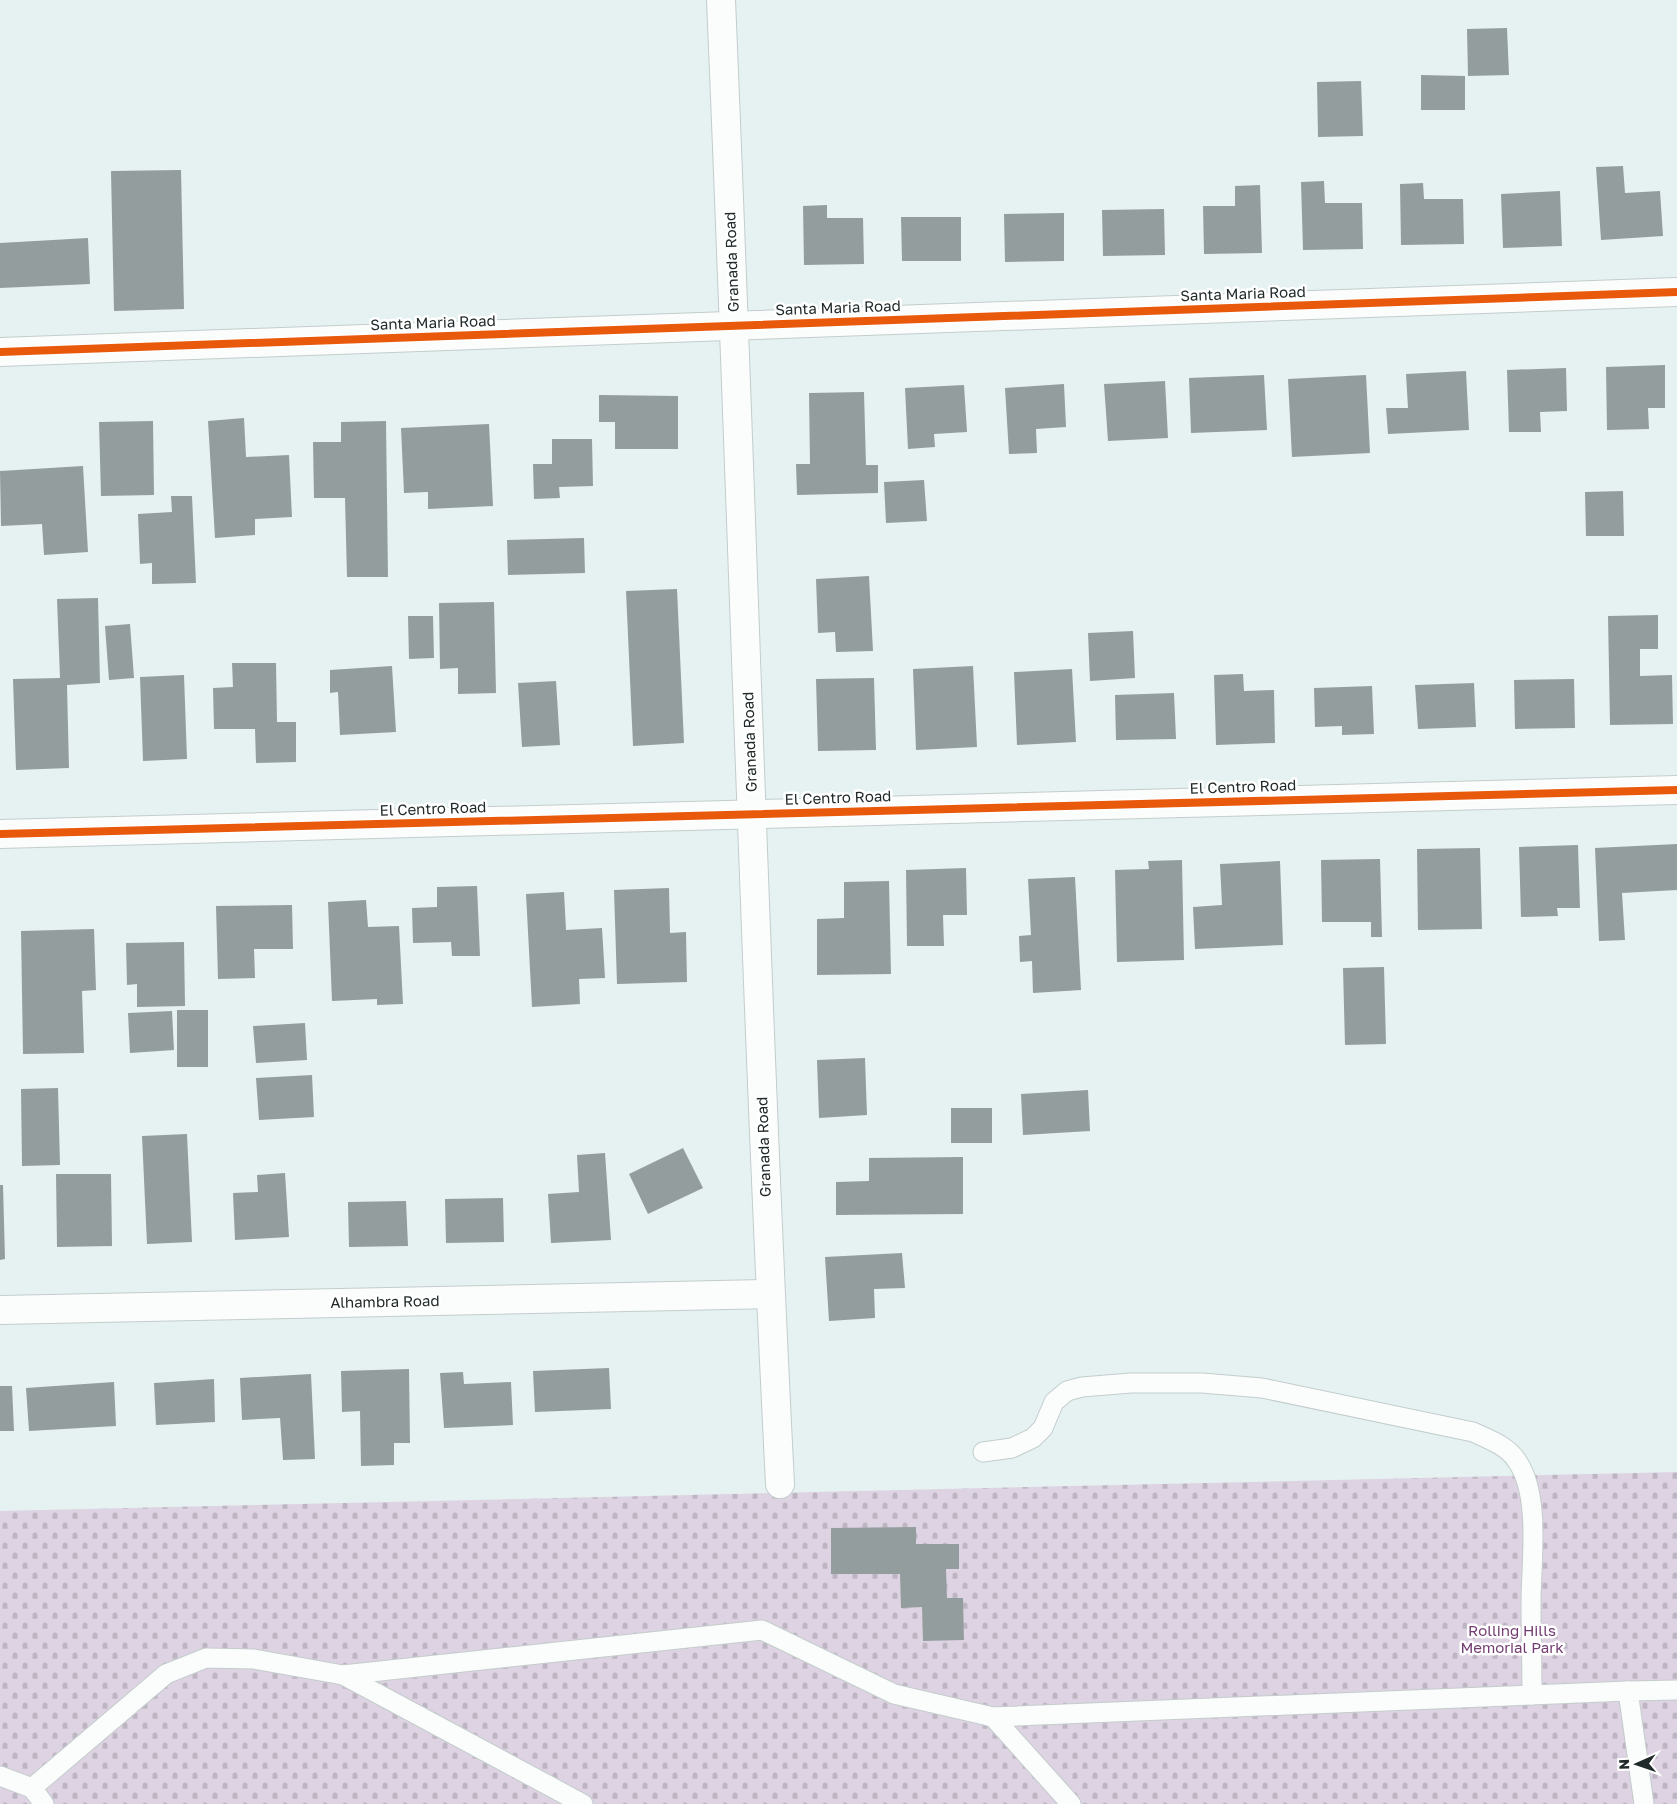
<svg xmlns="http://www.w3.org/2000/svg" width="1677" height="1804" font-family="'Golos Text',sans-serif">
  <defs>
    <pattern id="cemetery-stones" width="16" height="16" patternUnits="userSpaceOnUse" patternTransform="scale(1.25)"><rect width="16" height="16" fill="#ded3e2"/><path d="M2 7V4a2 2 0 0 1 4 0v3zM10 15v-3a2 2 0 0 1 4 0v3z" fill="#beb5c2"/></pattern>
  </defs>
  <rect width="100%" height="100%" fill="#e5f2f1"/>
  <!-- cemetery -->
  <path fill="url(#cemetery-stones)" d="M1677,1472V1804H0V1511Z"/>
  <!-- building -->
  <g fill="#949d9d">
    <path d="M1507,28L1509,75L1468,76L1467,29Z"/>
    <path d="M1421,75L1465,76V110H1421Z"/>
    <path d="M1361,81L1363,136L1318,137L1317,82Z"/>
    <path d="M1623,166L1625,193L1660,191L1663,236L1601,240L1596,167Z"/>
    <path d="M181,170L184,309L114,311L111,171Z"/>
    <path d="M1324,181L1325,203H1362L1363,249L1303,250L1301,182Z"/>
    <path d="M1423,183L1424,199H1463L1464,244L1401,245L1400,184Z"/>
    <path d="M1260,185L1262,253L1204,254L1203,206H1235V186Z"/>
    <path d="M1560,191L1562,246L1503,248L1501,194Z"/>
    <path d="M827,205V218H863L864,264L804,265L803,206Z"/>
    <path d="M1164,209L1165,255L1103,256L1102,210Z"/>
    <path d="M1064,213V261L1005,262L1004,214Z"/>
    <path d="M901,217H961V261H902Z"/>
    <path d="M88,238L90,284L0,288V243Z"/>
    <path d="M1665,365V408H1648L1649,429L1607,430L1606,367Z"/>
    <path d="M1566,368L1567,411L1540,412L1541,432H1509L1507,370Z"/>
    <path d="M1466,371L1469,430L1388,434L1386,408H1408L1406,374Z"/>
    <path d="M1264,375L1267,430L1191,433L1189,378Z"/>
    <path d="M1366,375L1370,453L1292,457L1288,379Z"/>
    <path d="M1165,381L1168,438L1108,441L1104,384Z"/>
    <path d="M1064,384L1066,427L1036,429L1037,453L1009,454L1005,388Z"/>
    <path d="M964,385L967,432L934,434L935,447L908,449L905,388Z"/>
    <path d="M864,392L866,465H878V493L797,495L796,464H810L809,393Z"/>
    <path d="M599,395L678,396V449H615V422H599Z"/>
    <path d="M244,418L246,457L289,455L292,517L255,519V535L215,538L208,421Z"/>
    <path d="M153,421L154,495L101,496L99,422Z"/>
    <path d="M386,421L388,577H347L345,498H314L313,442H341V422Z"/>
    <path d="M489,424L493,506L428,509V492L404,493L401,428Z"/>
    <path d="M552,439H592L593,486L559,487L560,498L534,499L533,464H552Z"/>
    <path d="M83,466L88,552L44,555L42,524L1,526L0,471Z"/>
    <path d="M924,480L927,521L886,523L884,482Z"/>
    <path d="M1623,491L1624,536H1586L1585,492Z"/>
    <path d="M171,496H192L196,583L152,584V563L140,564L138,514L172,512Z"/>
    <path d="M584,538L585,573L508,575L507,540Z"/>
    <path d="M869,576L873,651L836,652L835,632L818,633L816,579Z"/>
    <path d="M677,589L684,743L633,746L626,591Z"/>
    <path d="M98,598L100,683L67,685L69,768L16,770L13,679L60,678L57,599Z"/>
    <path d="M494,602L496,693L458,694V668L440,669L439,603Z"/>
    <path d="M1658,615V649H1640V676L1672,675L1673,724L1610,725L1608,616Z"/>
    <path d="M408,616H433L434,658L409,659Z"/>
    <path d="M130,624L134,678L109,680L105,626Z"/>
    <path d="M1133,631L1135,678L1090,681L1088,633Z"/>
    <path d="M232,663H276L277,722H296V762L256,763L255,729H214L213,688L233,687Z"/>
    <path d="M392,666L396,732L340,735L338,692L330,693V670Z"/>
    <path d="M973,666L977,747L916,750L913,669Z"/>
    <path d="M1072,669L1076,742L1017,745L1014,672Z"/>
    <path d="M1243,674L1244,691L1274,690L1275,743L1216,745L1214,675Z"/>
    <path d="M184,675L187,759L143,761L140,677Z"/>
    <path d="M874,678L876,750L818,751L816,679Z"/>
    <path d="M1574,679L1575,728L1515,729L1514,680Z"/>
    <path d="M556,681L560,745L522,747L518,683Z"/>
    <path d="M1474,683L1476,727L1418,729L1415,685Z"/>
    <path d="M1372,686L1374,734L1342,735V726L1315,727L1314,688Z"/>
    <path d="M1174,693L1176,739L1116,740L1115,695Z"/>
    <path d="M1677,844V890L1622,893L1625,940L1599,941L1595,848Z"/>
    <path d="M1578,845L1580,908H1557L1558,916L1521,917L1519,847Z"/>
    <path d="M1480,848L1482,929L1418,930L1417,849Z"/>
    <path d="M1380,859L1382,937H1371V922H1322L1321,860Z"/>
    <path d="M1182,860L1184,960L1117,962L1115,870L1149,869L1148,861Z"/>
    <path d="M1280,861L1283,945L1195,949L1193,907L1222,905L1220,864Z"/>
    <path d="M966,868L967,915H943L944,946H907L906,870Z"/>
    <path d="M1075,877L1081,990L1033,993L1032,961L1020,962L1019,936L1031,935L1028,879Z"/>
    <path d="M889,881L891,974L817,975V919L844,918V882Z"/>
    <path d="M477,886L480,956H452L451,942L413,943L412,908L437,907V887Z"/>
    <path d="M669,888L670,933L686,932L687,982L617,984L614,890Z"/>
    <path d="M564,892L566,930L602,928L605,978L579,979L580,1004L532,1007L526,894Z"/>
    <path d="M366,900L368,927L399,926L403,1004L377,1005V999L332,1001L328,902Z"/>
    <path d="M292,905L293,949H254L255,978L218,979L216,906Z"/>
    <path d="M94,929L96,990L82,991L84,1053L23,1054L21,931Z"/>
    <path d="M184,942L185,1006L137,1007V984L127,985L126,943Z"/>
    <path d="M1384,967L1386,1044L1345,1045L1343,968Z"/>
    <rect x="177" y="1010" width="31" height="57"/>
    <path d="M172,1011L174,1050L130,1053L128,1013Z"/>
    <path d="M305,1023L307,1060L256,1063L253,1026Z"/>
    <path d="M865,1058L867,1115L819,1118L817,1060Z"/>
    <path d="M312,1075L314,1117L259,1120L256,1078Z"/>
    <path d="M58,1088L60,1165L22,1166L21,1089Z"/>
    <path d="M1088,1090L1090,1131L1023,1135L1021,1094Z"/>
    <rect x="951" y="1108" width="41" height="35"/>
    <path d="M187,1134L192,1242L147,1244L142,1136Z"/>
    <path d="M683,1148L703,1188L648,1214L629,1174Z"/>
    <path d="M605,1153L611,1240L551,1243L548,1194L579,1192L577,1155Z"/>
    <path d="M963,1157V1214L836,1215V1182L869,1181V1158Z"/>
    <path d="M285,1173L289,1237L235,1240L233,1193L258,1192L257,1175Z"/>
    <path d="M56,1174H111L112,1246L57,1247Z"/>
    <path d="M0,1185H3L5,1259L0,1260Z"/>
    <path d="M503,1198L504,1242L446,1243L445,1199Z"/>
    <path d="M406,1201L408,1246L349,1247L348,1202Z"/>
    <path d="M902,1253L905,1288L874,1289L875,1318L829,1321L825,1257Z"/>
    <path d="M609,1368L611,1409L535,1412L533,1371Z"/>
    <path d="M409,1369L410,1443H394V1465L361,1466L360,1411L342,1412L341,1371Z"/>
    <path d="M463,1372L464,1384L511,1382L513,1425L444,1428L440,1373Z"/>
    <path d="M311,1374L315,1459L283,1460L280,1418L242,1420L240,1378Z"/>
    <path d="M214,1379L215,1422L156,1425L154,1383Z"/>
    <path d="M114,1382L116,1426L29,1431L26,1388Z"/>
    <path d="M0,1386H12L14,1431H0Z"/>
    <path d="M916,1527V1544H959V1569H946L947,1598H963L964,1640L923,1641L922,1607L901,1608L900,1574H831V1528Z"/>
  </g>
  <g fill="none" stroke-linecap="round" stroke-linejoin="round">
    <defs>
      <g id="service">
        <path d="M983,1452L1012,1448L1033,1438L1043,1428L1054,1402L1067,1391L1082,1387L1131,1383H1202L1262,1388L1473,1432C1488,1439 1508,1446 1517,1461C1541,1495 1531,1563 1531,1603C1531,1634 1532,1665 1532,1695"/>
        <path d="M343,1675L583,1804"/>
        <path d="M0,1776L32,1788"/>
        <path d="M44,1804L32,1788L166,1674L206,1658L254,1659L343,1675L762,1630L894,1694L993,1717"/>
        <path d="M1071,1804L993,1717L1628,1691"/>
        <path d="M1644,1804L1628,1691L1677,1690"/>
      </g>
      <g id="minor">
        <path d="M721,0C742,494 755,989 780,1484"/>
        <path d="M0,352L1677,292"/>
        <path d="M0,834L1677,790"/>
        <path d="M0,1310L770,1294"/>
      </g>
    </defs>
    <!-- service casing -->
    <use href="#service" stroke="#c3cdcc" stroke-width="21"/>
    <!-- minor casing -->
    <use href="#minor" stroke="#c3cdcc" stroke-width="30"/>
    <!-- service -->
    <use href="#service" stroke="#fbfdfd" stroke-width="19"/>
    <!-- minor -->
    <use href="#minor" stroke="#fbfdfd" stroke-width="28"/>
    <defs>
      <g id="cycleway">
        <path d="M0,352L1677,292"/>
        <path d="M0,834L1677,790"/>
      </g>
    </defs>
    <!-- cycleway casing -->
    <use href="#cycleway" stroke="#fff" stroke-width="11"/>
    <!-- cycleway -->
    <use href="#cycleway" stroke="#e8590c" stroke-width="8"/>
  </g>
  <g text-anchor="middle" stroke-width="5" stroke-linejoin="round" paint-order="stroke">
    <!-- street labels -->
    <g font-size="15" fill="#212a2a" stroke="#fff">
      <text transform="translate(732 262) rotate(-92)" y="5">Granada Road</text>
      <text transform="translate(1243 294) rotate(-2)" y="5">Santa Maria Road</text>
      <text transform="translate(838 308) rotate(-2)" y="5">Santa Maria Road</text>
      <text transform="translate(433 323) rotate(-2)" y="5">Santa Maria Road</text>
      <text transform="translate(750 742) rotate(-92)" y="5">Granada Road</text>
      <text transform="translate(1243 787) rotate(-2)" y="5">El Centro Road</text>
      <text transform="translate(838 798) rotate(-2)" y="5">El Centro Road</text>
      <text transform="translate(433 809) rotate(-2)" y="5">El Centro Road</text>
      <text transform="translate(764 1147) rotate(-92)" y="5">Granada Road</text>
      <text transform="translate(385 1302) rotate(-1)" y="5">Alhambra Road</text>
    </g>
    <!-- park labels -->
    <g font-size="15" fill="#733d72" stroke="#fff">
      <text x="1512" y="1636">Rolling Hills<tspan x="1512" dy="17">Memorial Park</tspan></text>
    </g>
  </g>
  <!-- north arrow -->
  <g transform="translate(1637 1764) rotate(268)" stroke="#ffffff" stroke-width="4" paint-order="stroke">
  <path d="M0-4L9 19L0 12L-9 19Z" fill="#212a2a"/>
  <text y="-8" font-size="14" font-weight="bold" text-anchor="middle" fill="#212a2a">N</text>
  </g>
</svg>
